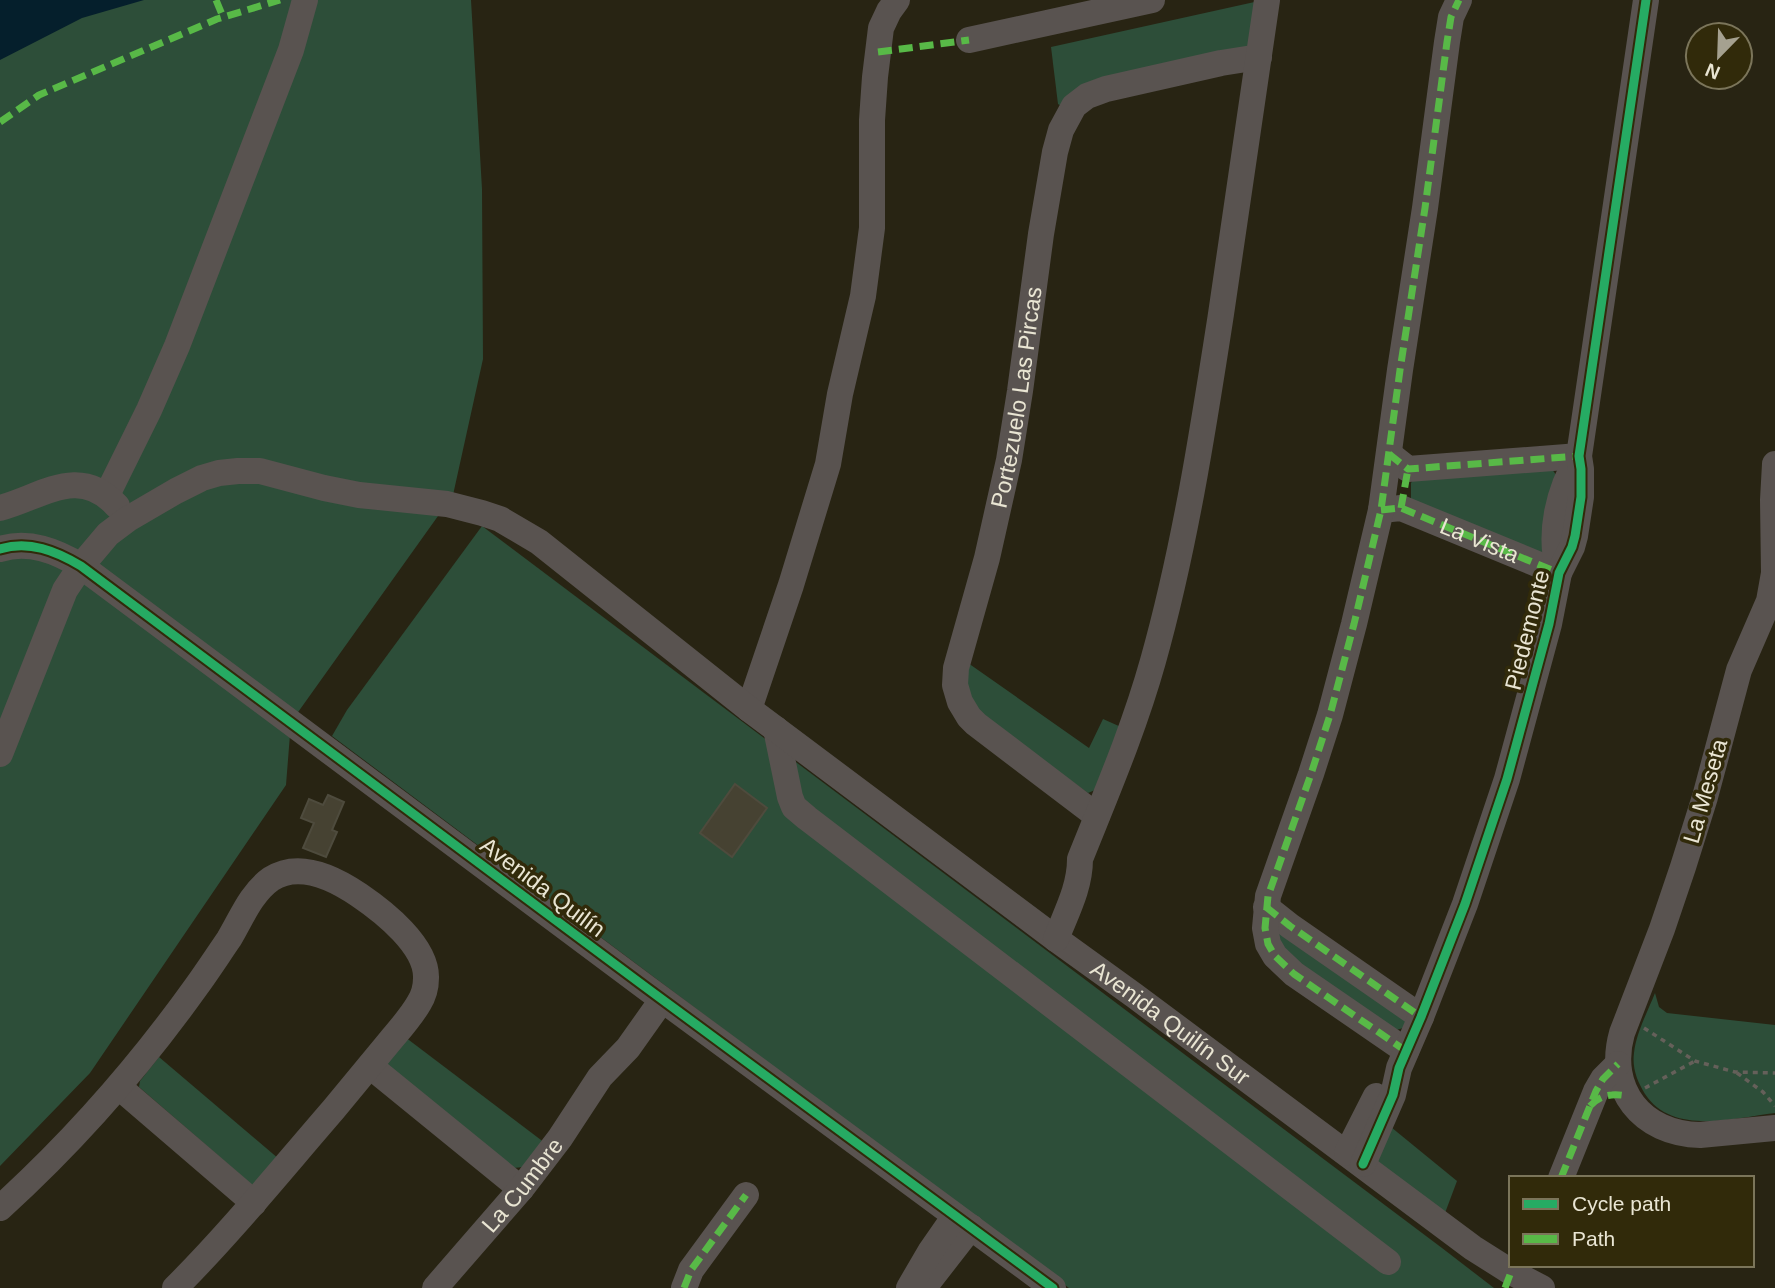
<svg xmlns="http://www.w3.org/2000/svg" width="1775" height="1288" font-family="Arial,sans-serif">
  <rect width="100%" height="100%" fill="#282413"/>
  <!-- green -->
  <g fill="#2d4e39">
    <path d="M0,0H471L482,189L483,359L453,495L291,722L286,785L90,1073L0,1166Z"/>
    <path d="M1259,1L1253,41L1243,50L1063,107L1058,104L1051,47Z"/>
    <path d="M1552,469L1556,475L1543,552L1539,555L1411,502V483L1416,476Z"/>
    <path d="M482,526L1442,1248L1494,1288H1069L332,736L347,710Z"/>
    <path d="M968,663L1089,748L1103,719L1121,727L1095,790L1088,793L984,718L968,694Z"/>
    <path d="M1282,930L1398,1007L1406,1023L1403,1028L1390,1032L1287,962L1275,937Z"/>
    <path d="M1655,993L1659,1007L1667,1013L1775,1025V1113C1733,1118 1673,1136 1645,1094C1637,1081 1632,1068 1634,1053C1636,1033 1648,1011 1655,993Z"/>
    <path d="M401,1034L545,1143L524,1167L513,1168L386,1069L383,1059Z"/>
    <path d="M159,1057L279,1159L254,1184H251L139,1087L140,1081Z"/>
    <path d="M1386,1123L1457,1181L1445,1213L1369,1156Z"/>
  </g>
  <!-- water -->
  <path fill="#051f2c" d="M0,0H144L82,18L0,60Z"/>
  <!-- building -->
  <g fill="#464232" stroke="#4e4b3d" stroke-width="2">
    <path d="M735,784L767,808L732,857L700,833Z"/>
    <path d="M328,795L344,802L332,830L337,832L326,857L303,848L314,823L301,818L309,799L323,805Z"/>
  </g>
  <g fill="none" stroke-linecap="round" stroke-linejoin="round">
    <!-- path -->
    <g stroke="#65605a" stroke-width="3.5" stroke-dasharray="5 5" stroke-linecap="butt">
      <path d="M1644,1028L1695,1061L1735,1072L1775,1073"/>
      <path d="M1737,1073L1763,1092L1775,1106"/>
      <path d="M1645,1088L1695,1061"/>
    </g>
    <!-- minor -->
    <g stroke="#595350" stroke-width="26">
      <path d="M969,40L1152,0"/>
      <path d="M1389,454L1408,469L1579,456"/>
      <path d="M1775,464L1773,500L1774,573L1769,601L1739,670L1705,797L1683,867L1662,929L1622,1033C1606,1089 1642,1134 1700,1135L1775,1128"/>
      <path d="M107,495L149,410L177,346L291,50L305,0"/>
      <path d="M0,508C42,497 79,464 117,506"/>
      <path d="M1381,510L1401,508L1559,573"/>
      <path d="M0,549C29,540 56,551 81,566L648,989L1053,1288"/>
      <path d="M1559,573C1548,533 1558,491 1579,456"/>
      <path d="M749,709L791,585L828,464L840,394L863,296L872,228V120L875,77L881,28L889,11L897,0"/>
      <path d="M776,729L790,797L794,807L807,818L1388,1262"/>
      <path id="s1" d="M0,754L65,590L81,566L108,534L128,519L176,491L202,478L219,473L238,471H260L324,488L359,495L447,504L482,513L500,519L539,542L749,709L1056,939L1135,996L1473,1248L1511,1272L1542,1288"/>
      <path id="s2" d="M1097,816L976,724L969,717L960,702L955,685L956,668L987,558L1009,460L1020,391L1041,234L1055,152L1061,130L1074,106L1087,96L1106,89L1221,63L1259,57"/>
      <path d="M1266,907L1290,926L1421,1017"/>
      <path d="M1056,939C1066,913 1080,888 1080,859C1106,794 1134,729 1153,661C1185,547 1203,430 1221,314C1236,209 1252,105 1267,0"/>
      <path d="M1406,1051L1294,974L1275,956L1268,944L1265,928L1268,896L1311,774L1330,715L1354,624L1381,510L1400,370L1425,208L1447,42L1451,17L1459,0"/>
      <path d="M370,1066L521,1189"/>
      <path d="M119,1087L254,1203"/>
      <path d="M1347,1153L1376,1096"/>
      <path d="M1363,1164L1393,1095L1399,1068L1421,1017L1465,904L1507,779L1549,624L1559,573L1572,547L1575,536L1581,497V469L1579,456L1646,0"/>
      <path d="M1561,1178L1596,1091L1603,1079L1618,1064"/>
      <path d="M0,1208C74,1141 138,1068 196,987C207,972 218,955 229,939C241,919 251,893 271,879C299,861 334,878 359,895C384,912 427,946 426,978C426,987 424,995 419,1003C411,1017 400,1029 390,1041C371,1064 352,1087 333,1110C281,1170 231,1232 175,1288"/>
      <path d="M929,1281L971,1227"/>
      <path id="s3" d="M435,1288L521,1189L560,1138L600,1077L628,1048L662,1000"/>
      <path d="M684,1288L691,1270L746,1195"/>
      <path d="M909,1288L930,1252L955,1216"/>
    </g>
    <!-- quiet -->
    <g stroke="#58b947" stroke-width="7" stroke-dasharray="14 7" stroke-linecap="butt">
      <path d="M216,0L223,17"/>
      <path d="M878,52L969,40"/>
      <path d="M0,122L39,95L217,19L280,0"/>
      <path d="M1389,454L1408,469L1579,456"/>
      <path d="M1401,508L1408,469"/>
      <path id="s4" d="M1381,510L1401,508L1559,573"/>
      <path d="M1266,907L1290,926L1421,1017"/>
      <path d="M1406,1051L1294,974L1275,956L1268,944L1265,928L1268,896L1311,774L1330,715L1354,624L1381,510L1400,370L1425,208L1447,42L1451,17L1459,0"/>
      <path d="M1590,1106C1600,1095 1612,1093 1627,1096"/>
      <path d="M1561,1178L1596,1091L1603,1079L1618,1064"/>
      <path d="M684,1288L691,1270L746,1195"/>
      <path d="M1505,1288L1511,1272"/>
    </g>
    <defs>
      <g id="cycleway">
        <path d="M0,549C29,540 56,551 81,566L648,989L1053,1288"/>
        <path d="M1363,1164L1393,1095L1399,1068L1421,1017L1465,904L1507,779L1549,624L1559,573L1572,547L1575,536L1581,497V469L1579,456L1646,0"/>
      </g>
    </defs>
    <!-- cycleway casing -->
    <use href="#cycleway" stroke="#312a0a" stroke-width="13"/>
    <!-- cycleway -->
    <use href="#cycleway" stroke="#26ab63" stroke-width="9"/>
  </g>
  <g text-anchor="middle" stroke-width="7" stroke-linejoin="round" paint-order="stroke">
    <!-- street labels -->
    <g font-size="23" fill="#e9e5d3" stroke="#312a0a">
      <text dy="8" stroke="none"><textPath href="#s2" startOffset="492">Portezuelo Las Pircas</textPath></text>
      <text dy="8" stroke="none"><textPath href="#s4" startOffset="105">La Vista</textPath></text>
      <text transform="translate(1527 630) rotate(-76)" y="8">Piedemonte</text>
      <text transform="translate(1705 791) rotate(-74)" y="8">La Meseta</text>
      <text transform="translate(543 887) rotate(37)" y="8">Avenida Quilín</text>
      <text dy="8" stroke="none"><textPath href="#s1" startOffset="1500">Avenida Quilín Sur</textPath></text>
      <text dy="8" stroke="none"><textPath href="#s3" startOffset="135">La Cumbre</textPath></text>
    </g>
  </g>
  <!-- legend -->
  <rect x="1509" y="1176" width="245" height="91" fill="#312a0a" stroke="#7b755a" stroke-width="2"/>
  <rect x="1523" y="1199" width="35" height="10" fill="#26ab63" stroke="#7b755a" stroke-width="2"/>
  <text x="1572" y="1211" font-size="21" fill="#e9e5d3">Cycle path</text>
  <rect x="1523" y="1234" width="35" height="10" fill="#58b947" stroke="#7b755a" stroke-width="2"/>
  <text x="1572" y="1246" font-size="21" fill="#e9e5d3">Path</text>
  <!-- north arrow -->
  <g transform="translate(1719 56) rotate(203)"><circle r="33" fill="#312a0a" stroke="#7b755a" stroke-width="2"/>
  <path d="M0-5L12 26L0 18L-12 26Z" fill="#a5a190"/>
  <text y="-10" font-size="19" font-weight="bold" text-anchor="middle" fill="#e9e5d3">N</text>
  </g>
</svg>
